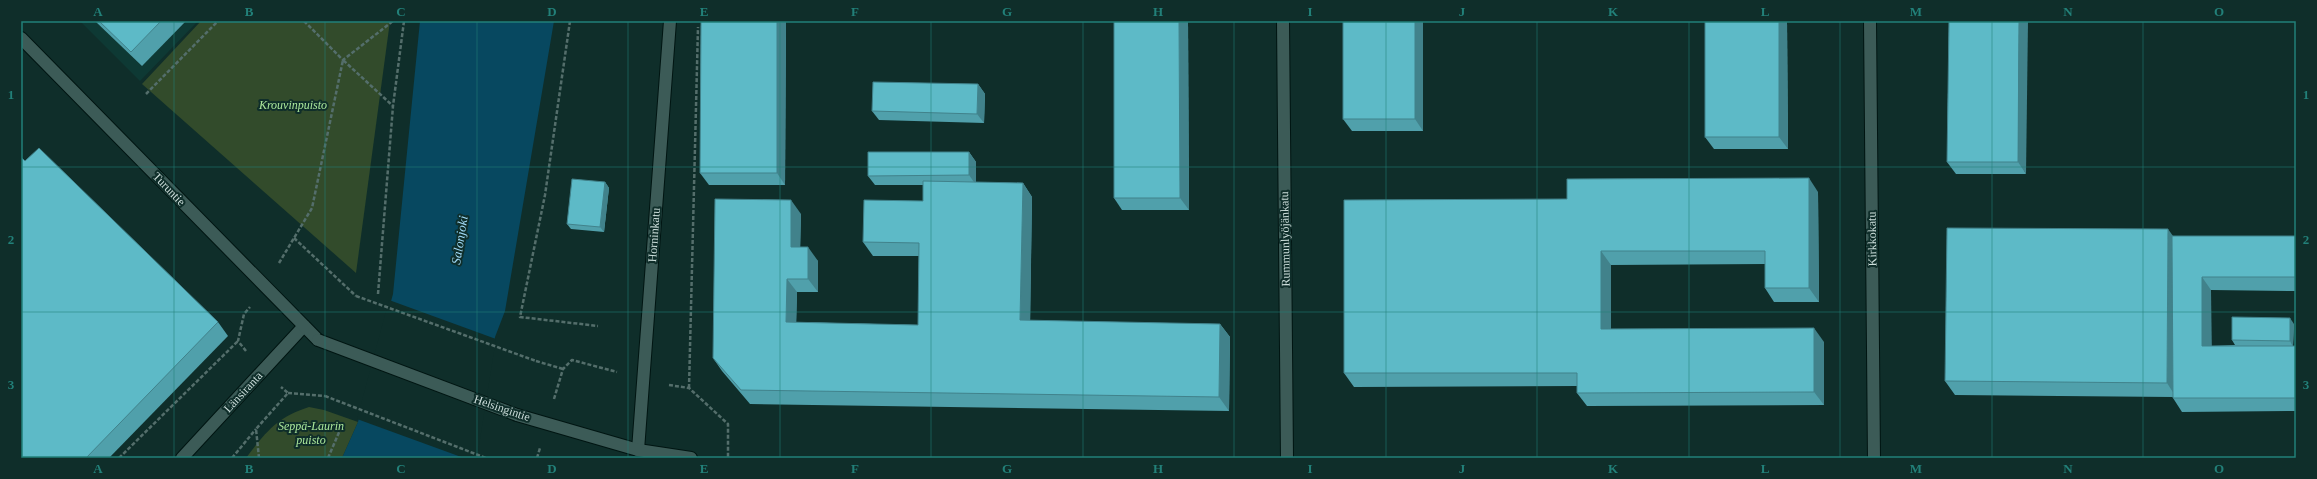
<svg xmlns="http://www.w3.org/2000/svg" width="2317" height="479" font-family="'Times New Roman',serif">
  <rect width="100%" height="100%" fill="#0f2e2a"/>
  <!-- built -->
  <path fill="#0e3934" d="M80,21H198L140,81Z"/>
  <!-- green -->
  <g fill="#324b2b">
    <path d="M201,21H390L356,273L142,84Z"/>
    <path d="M309,407L324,410L358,422L342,458H246C265,433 277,417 309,407Z"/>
  </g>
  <!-- water -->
  <path fill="#074860" d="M420,21H554L505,311L495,337L475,458H342L358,422L393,294Z"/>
  <!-- pier -->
  <path fill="#0f2e2a" d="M389,300L496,339L477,458H464L357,419Z"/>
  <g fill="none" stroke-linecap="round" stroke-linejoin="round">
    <defs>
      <g id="minor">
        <path d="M1283,21L1287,458"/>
        <path d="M1870,21L1874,458"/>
        <path d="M638,450L670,21"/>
        <path d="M182,458L304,326"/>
      </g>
      <g id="secondary">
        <path d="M21,38L318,340"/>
        <path d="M517,415L638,450L691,458"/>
      </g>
    </defs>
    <!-- minor casing -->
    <use href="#minor" stroke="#011512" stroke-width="14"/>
    <!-- secondary casing -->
    <use href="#secondary" stroke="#011512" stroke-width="14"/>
    <!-- path -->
    <g stroke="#546e6b" stroke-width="2.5" stroke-dasharray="4 2" stroke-linecap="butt">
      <path d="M304,21L343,60L393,21"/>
      <path d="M570,21L545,195L520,317L598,326"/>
      <path d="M146,94L218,21"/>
      <path d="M294,238L356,296"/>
      <path d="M279,263L312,208L343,60L393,106"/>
      <path d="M378,294L393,106L404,21"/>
      <path d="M246,351L238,341L244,314L250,307"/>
      <path d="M536,361L563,369"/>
      <path d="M669,385L689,388L728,424V458"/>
      <path d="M689,388L698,27"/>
      <path d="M288,393L325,396"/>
      <path d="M554,399L563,369L572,360L617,372"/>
      <path d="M119,458L238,341"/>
      <path d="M232,458L256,429"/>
      <path d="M259,458L256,429L288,393L281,387"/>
      <path d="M328,458L340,430"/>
      <path d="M537,458L540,448"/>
    </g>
    <!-- minor -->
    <use href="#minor" stroke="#3c5b57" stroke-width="12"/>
    <!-- secondary -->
    <use href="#secondary" stroke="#3c5b57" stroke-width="12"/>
    <defs>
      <path id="secondary-bridge" d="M318,340L517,415"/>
    </defs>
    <!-- secondary-bridge casing -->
    <use href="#secondary-bridge" stroke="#011512" stroke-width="14" stroke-linecap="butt"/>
    <!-- path-bridge -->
    <g stroke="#546e6b" stroke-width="2.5" stroke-dasharray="4 2" stroke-linecap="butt">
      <path d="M356,296L536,361"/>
      <path d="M325,396L486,458"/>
    </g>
    <!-- secondary-bridge -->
    <use href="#secondary-bridge" stroke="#3c5b57" stroke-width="12"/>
  </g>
  <!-- wall -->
  <g fill="#50a0ab">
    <path d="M95,21H186L142,66Z"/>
    <path d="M701,21H786L785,185H709L700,173Z"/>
    <path d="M1114,21H1188L1189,210H1122L1114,198Z"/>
    <path d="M1423,21V131H1352L1343,119Z"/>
    <path d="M1705,21H1787L1788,149H1714L1705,137Z"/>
    <path d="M1949,21L2026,174H1956L1947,162Z"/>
    <path d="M978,84L985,94L984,123L879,120L872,111Z"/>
    <path d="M969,152L976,162V182L1023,183L1032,197L1030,321L1220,324L1230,337L1229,411L750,404L722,371L713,358L801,214L800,247L818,261V292H797L796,322L918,325L919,256H873L863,242L923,201V185H875L868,176Z"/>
    <path d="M25,161L218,322L228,336L109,458H21Z"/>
    <path d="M605,182L609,188L604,232L571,229L567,224Z"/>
    <path d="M1818,192L1819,302H1774L1765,288V264L1611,265V329L1824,342V405L1587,406L1577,393V386L1354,387L1344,373L1567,199Z"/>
    <path d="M2173,236H2296V291L2211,290V346L2235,345L2232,340L2294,324L2293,346H2296V411L2182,412L2173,398V397L1955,395L1945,381Z"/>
  </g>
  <!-- shaded-wall -->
  <g fill="#41828b">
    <path d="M777,21H786L785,185L777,173Z"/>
    <path d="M1179,21H1188L1189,210L1180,198Z"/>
    <path d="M1415,21H1423V131L1415,119Z"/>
    <path d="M1779,21H1787L1788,149L1779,137Z"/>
    <path d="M2019,21H2028L2026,174L2018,162Z"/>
    <path d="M978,84L985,94L984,123L977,114Z"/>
    <path d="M969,152L976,162V185L969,175Z"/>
    <path d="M1809,178L1818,192L1819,302L1809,288Z"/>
    <path d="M605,182L609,188L604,232L600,227Z"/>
    <path d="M1023,183L1032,197L1030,334L1020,320Z"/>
    <path d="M791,200L801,214L800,261L791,247Z"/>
    <path d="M2168,229L2178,243L2176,397L2167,383Z"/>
    <path d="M808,247L818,261V292L808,279Z"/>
    <path d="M1601,251L1611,265V343L1601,329Z"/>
    <path d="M2202,277L2211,290L2212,359L2202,346Z"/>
    <path d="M787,279L797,292L796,336L786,322Z"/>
    <path d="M2290,318L2294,324L2293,347L2290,341Z"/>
    <path d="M1220,324L1230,337L1229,411L1219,397Z"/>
    <path d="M1814,328L1824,342V405L1814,392Z"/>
  </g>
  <!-- building -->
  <g fill="#5dbac7" stroke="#41828b">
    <path d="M99,21H161L131,52Z"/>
    <path d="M701,21H777V173H700Z"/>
    <path d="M1114,21H1179L1180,198H1114Z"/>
    <rect x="1343" y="21" width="72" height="98"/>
    <rect x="1705" y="21" width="74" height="116"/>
    <path d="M1949,21H2019L2018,162H1947Z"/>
    <path d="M873,82L978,84L977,114L872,111Z"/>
    <path d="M39,148L218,322L86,458H21V157L25,161Z"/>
    <path d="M868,152H969V175L868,176Z"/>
    <path d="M1809,178V288H1765V251H1601V329L1814,328V392L1577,393V373H1344V200L1567,199V179Z"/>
    <path d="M572,179L605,182L600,227L567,224Z"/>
    <path d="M923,181L1023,183L1020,320L1220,324L1219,397L741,390L713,358L715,199L791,200V247H808V279H787L786,322L918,325L919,243L863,242L864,200L923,201Z"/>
    <path d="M1947,228L2168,229L2167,383L1945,381Z"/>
    <path d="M2172,236H2296V277H2202V346H2296V398H2173Z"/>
    <path d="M2232,317L2290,318V341L2232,340Z"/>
  </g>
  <!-- grid -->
  <path fill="none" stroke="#228079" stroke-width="1" stroke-opacity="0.55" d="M174,21V458M325,21V458M477,21V458M628,21V458M780,21V458M931,21V458M1083,21V458M1234,21V458M1386,21V458M1537,21V458M1689,21V458M1840,21V458M1992,21V458M2143,21V458M21,167H2296M21,312H2296"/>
  <g text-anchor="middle" stroke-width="4" stroke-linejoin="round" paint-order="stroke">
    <!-- park labels -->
    <g font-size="12" font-style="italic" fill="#abe79b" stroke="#0f2e2a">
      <text x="293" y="109">Krouvinpuisto</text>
      <text x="311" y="430">Seppä-Laurin<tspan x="311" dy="14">puisto</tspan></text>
    </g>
    <!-- street labels -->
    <g font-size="12" fill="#cddedb" stroke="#0f2e2a">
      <text transform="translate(169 189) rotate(46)" y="4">Turuntie</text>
      <text transform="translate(654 235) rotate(-86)" y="4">Horninkatu</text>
      <text transform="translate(1285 239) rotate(-91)" y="4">Rummunlyöjänkatu</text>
      <text transform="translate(1872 239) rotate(-91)" y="4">Kirkkokatu</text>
      <text transform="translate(243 392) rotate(-47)" y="4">Länsiranta</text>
      <text transform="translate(502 408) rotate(19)" y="4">Helsingintie</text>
    </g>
    <!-- water labels -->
    <g font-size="13" font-style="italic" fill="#a0daf7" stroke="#0f2e2a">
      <text transform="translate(459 240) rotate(-81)" y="5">Salonjoki</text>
    </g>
  </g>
  <!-- border -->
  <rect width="2317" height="479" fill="none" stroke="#0f2e2a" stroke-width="44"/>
  <rect x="22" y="22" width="2273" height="435" fill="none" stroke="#228079" stroke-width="1.5"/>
  <g font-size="13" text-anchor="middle" font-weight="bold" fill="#228079">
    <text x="98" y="16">A</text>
    <text x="249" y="16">B</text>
    <text x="401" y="16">C</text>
    <text x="552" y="16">D</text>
    <text x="704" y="16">E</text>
    <text x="855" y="16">F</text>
    <text x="1007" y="16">G</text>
    <text x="1158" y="16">H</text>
    <text x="1310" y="16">I</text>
    <text x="1462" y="16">J</text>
    <text x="1613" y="16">K</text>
    <text x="1765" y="16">L</text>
    <text x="1916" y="16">M</text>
    <text x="2068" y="16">N</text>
    <text x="2219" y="16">O</text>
    <text x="11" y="99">1</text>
    <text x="2306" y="99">1</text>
    <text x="11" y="244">2</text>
    <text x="2306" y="244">2</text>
    <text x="11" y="389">3</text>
    <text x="2306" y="389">3</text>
    <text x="98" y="473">A</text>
    <text x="249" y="473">B</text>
    <text x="401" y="473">C</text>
    <text x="552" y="473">D</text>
    <text x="704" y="473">E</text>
    <text x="855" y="473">F</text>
    <text x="1007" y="473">G</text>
    <text x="1158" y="473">H</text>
    <text x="1310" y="473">I</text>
    <text x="1462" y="473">J</text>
    <text x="1613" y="473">K</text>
    <text x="1765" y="473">L</text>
    <text x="1916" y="473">M</text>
    <text x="2068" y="473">N</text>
    <text x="2219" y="473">O</text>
  </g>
</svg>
